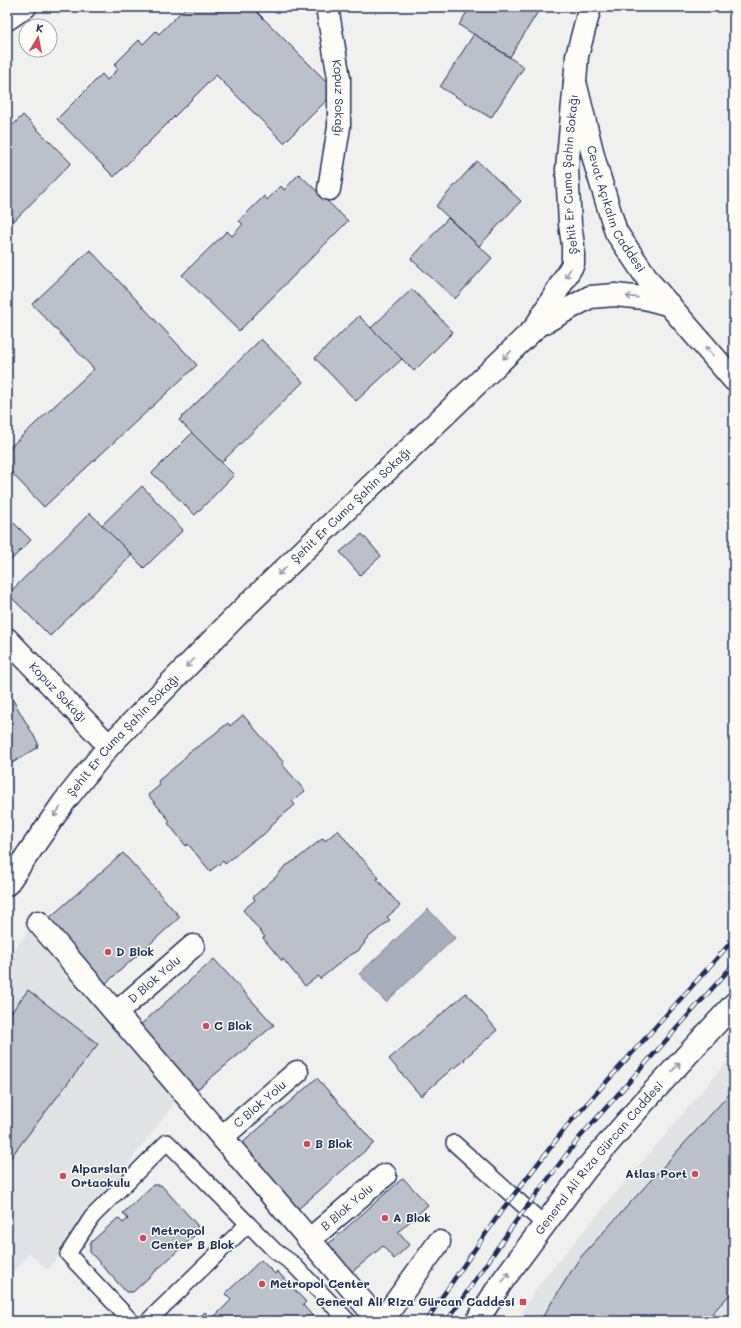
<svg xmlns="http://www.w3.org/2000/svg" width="741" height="1328" font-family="Mali,sans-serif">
  <rect width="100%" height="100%" fill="#f0f0ee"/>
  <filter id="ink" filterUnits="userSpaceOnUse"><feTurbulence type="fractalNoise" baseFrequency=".025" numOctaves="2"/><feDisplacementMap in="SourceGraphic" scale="8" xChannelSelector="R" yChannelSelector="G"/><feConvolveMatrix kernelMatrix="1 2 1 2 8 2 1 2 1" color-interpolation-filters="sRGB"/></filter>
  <g filter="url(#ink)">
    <!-- built -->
    <g fill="#e0e2e3">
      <path d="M29,930L178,1098L48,1270L29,1253L7,1280V961Z"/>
      <path d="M734,1053V1321H516L540,1283Z"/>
    </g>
    <!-- water -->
    <path fill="#a7adbd" stroke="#6f7b97" d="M428,909L455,938L386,1002L359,974Z"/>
    <!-- building -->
    <g fill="#bbc0ca" stroke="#1b2f5e">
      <path d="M186,7H252L336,91L284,143L216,75L114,177L57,119L102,74L107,80L118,69L114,65L139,40L143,44L156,31L159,34Z"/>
      <path d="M470,7H535L539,10L510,57L459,25Z"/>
      <path d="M474,34L524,67L491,118L440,87Z"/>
      <path d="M23,115L71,163L7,228V131Z"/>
      <path d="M477,161L521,201L479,246L436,206Z"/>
      <path d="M299,174L348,221L239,331L182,275L227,231L232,236L243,224L239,221L264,196L267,200L281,186L284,190Z"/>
      <path d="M448,218L492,258L455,299L411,259Z"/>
      <path d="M90,250L197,365L44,507L7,468V450L94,369L32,304Z"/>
      <path d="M412,289L453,332L414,371L371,328Z"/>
      <path d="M359,316L402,359L356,401L315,358Z"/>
      <path d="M261,339L303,382L221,463L179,420Z"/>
      <path d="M192,433L234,475L195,515L152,473Z"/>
      <path d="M142,486L183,530L144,568L102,525Z"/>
      <path d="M90,513L132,555L50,636L8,594Z"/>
      <path d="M7,516L31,540L7,564Z"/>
      <path d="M362,534L381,556L360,575L340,552Z"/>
      <path d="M7,690L38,743L37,748L7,766Z"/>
      <path d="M243,715L284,763L282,764L305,791L292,801L295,805L271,825L269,829L263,835L252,842L225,864L223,861L210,871L188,844L186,846L168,823L170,821L148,795L160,785L158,781L182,761L189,752L203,743L228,723L230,726Z"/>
      <path d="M338,830L360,858L361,857L379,878L377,879L400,906L387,917L390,920L365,940L364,944L358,951L347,957L320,979L318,976L305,986L283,959L282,961L263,938L265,937L243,910L255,900L253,897L277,876L284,867L297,859L323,838L325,841Z"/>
      <path d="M123,853L180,917L104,985L48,919Z"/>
      <path d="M214,959L274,1025L194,1092L138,1027Z"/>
      <path d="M28,990L98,1044L7,1162V1018Z"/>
      <path d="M466,993L497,1030L464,1059L465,1060L455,1068L454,1067L421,1096L389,1059Z"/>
      <path d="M317,1078L374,1143L297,1210L240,1145Z"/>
      <path d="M734,1089V1290L705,1321H540L579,1259Z"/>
      <path d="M403,1178L428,1205L398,1232L409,1245L394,1259L383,1246L352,1272L327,1245Z"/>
      <path d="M153,1185H161L197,1225V1233L133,1292H126L90,1252V1243L118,1218L123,1223L128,1219L123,1213Z"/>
      <path d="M261,1260L275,1274L277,1271L306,1302L303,1305L316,1320L315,1321H195L205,1312L211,1320L231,1300L225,1294Z"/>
    </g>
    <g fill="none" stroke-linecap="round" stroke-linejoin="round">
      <defs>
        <g id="lane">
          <path d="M454,1143L545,1225"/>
          <path d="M131,1321L68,1254L92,1217L167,1142L275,1251L292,1263L348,1321"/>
          <path d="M148,1321L248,1224"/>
        </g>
        <g id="street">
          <path id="s1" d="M327,7L339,78V127L329,189"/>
          <path d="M7,19L25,7"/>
          <path id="s2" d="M7,639L109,746"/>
          <path d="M38,922L379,1321"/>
          <path id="s3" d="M116,1013L193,946"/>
          <path id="s4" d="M222,1137L297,1072"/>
          <path id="s5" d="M309,1240L385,1175"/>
          <path d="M382,1321L439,1242"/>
        </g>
        <g id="secondary">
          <path id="s6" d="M590,7L577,56L575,82L595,163L616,232L651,284L734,380"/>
          <path d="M536,327L590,297L615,295L644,298L670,305"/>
          <path id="s7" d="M7,884L64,802L109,746L241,611L535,328L573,264V245L570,224L567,169L575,82"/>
          <path id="s8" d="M477,1321L501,1283L586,1169L643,1103L734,1004"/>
        </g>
      </defs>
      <!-- lane casing -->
      <use href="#lane" stroke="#1b2f5e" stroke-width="18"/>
      <!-- street casing -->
      <use href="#street" stroke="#1b2f5e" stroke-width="25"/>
      <!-- secondary casing -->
      <use href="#secondary" stroke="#1b2f5e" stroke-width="25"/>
      <!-- lane -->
      <use href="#lane" stroke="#fdfcf7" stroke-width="15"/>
      <!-- street -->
      <use href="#street" stroke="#fdfcf7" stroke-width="22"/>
      <!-- secondary -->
      <use href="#secondary" stroke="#fdfcf7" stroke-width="22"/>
      <defs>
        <g id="rail">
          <path d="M427,1321L437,1304L502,1210L567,1126L734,939"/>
          <path d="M447,1321L516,1221L580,1137L734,964"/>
        </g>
      </defs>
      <!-- rail casing -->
      <use href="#rail" stroke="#1b2f5e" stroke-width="4.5"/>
      <!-- rail -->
      <use href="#rail" stroke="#fdfcf7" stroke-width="3" stroke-dasharray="9" stroke-linecap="butt"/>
    </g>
    <!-- one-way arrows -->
    <defs><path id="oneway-shaft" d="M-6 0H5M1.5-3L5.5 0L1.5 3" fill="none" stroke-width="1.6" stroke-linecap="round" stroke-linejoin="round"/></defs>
    <g stroke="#8c96aa">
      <use href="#oneway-shaft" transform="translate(568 273) rotate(122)"/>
      <use href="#oneway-shaft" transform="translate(632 297) rotate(-174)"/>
      <use href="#oneway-shaft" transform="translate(709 351) rotate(-130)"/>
      <use href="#oneway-shaft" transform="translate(507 355) rotate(136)"/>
      <use href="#oneway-shaft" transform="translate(282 571) rotate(136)"/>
      <use href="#oneway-shaft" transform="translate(190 663) rotate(135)"/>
      <use href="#oneway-shaft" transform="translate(57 812) rotate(125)"/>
      <use href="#oneway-shaft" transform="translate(676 1067) rotate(-47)"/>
      <use href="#oneway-shaft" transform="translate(506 1277) rotate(-53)"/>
    </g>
  </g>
  <!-- markers -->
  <g fill="#d1495b" stroke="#fdfcf7" stroke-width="1.5">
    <circle cx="108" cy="952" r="4"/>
    <circle cx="206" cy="1026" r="4"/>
    <circle cx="307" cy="1144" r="4"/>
    <circle cx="695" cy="1174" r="4"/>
    <circle cx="63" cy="1176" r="4"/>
    <circle cx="385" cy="1218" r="4"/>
    <circle cx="143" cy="1238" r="4"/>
    <circle cx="262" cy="1284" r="4"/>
    <rect x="519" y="1298" width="8" height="8" rx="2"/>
  </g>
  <g text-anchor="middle" stroke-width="3" stroke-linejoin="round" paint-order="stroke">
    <!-- street labels -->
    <g font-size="12" fill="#1b2f5e" stroke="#fdfcf7">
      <text dy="4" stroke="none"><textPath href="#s1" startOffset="92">Kopuz Sokağı</textPath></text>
      <text dy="4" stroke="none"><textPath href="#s7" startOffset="933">Şehit Er Cuma Şahin Sokağı</textPath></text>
      <text dy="4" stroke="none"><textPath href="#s6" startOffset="211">Cevat Açıkalın Caddesi</textPath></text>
      <text dy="4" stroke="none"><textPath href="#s7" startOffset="513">Şehit Er Cuma Şahin Sokağı</textPath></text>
      <text dy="4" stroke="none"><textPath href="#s2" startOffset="74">Kopuz Sokağı</textPath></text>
      <text dy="4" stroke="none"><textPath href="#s7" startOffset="189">Şehit Er Cuma Şahin Sokağı</textPath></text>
      <text dy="4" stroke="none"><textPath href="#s3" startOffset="51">D Blok Yolu</textPath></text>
      <text dy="4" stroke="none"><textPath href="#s4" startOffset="50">C Blok Yolu</textPath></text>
      <text dy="4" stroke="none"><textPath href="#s8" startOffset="204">General Ali Rıza Gürcan Caddesi</textPath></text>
      <text dy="4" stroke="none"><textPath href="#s5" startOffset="50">B Blok Yolu</textPath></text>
    </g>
    <!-- poi labels -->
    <g font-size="12" font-weight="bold" fill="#1b2f5e" stroke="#fdfcf7" text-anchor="start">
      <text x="116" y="956">D Blok</text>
      <text x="214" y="1030">C Blok</text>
      <text x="315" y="1148">B Blok</text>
      <text x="71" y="1173">Alparslan<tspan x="71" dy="14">Ortaokulu</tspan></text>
      <text x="687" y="1178" text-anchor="end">Atlas Port</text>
      <text x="393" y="1222">A Blok</text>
      <text x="151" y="1235">Metropol<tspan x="151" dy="14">Center B Blok</tspan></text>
      <text x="270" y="1288">Metropol Center</text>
      <text x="515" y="1306" text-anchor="end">General Ali Riza Gürcan Caddesi</text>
    </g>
  </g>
  <!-- margin -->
  <rect width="741" height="1328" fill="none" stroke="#fdfcf7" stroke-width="24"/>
  <rect x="12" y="12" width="717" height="1304" fill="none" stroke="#1b2f5e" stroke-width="1.5" filter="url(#ink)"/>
  <!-- north arrow -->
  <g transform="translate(38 38) rotate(10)"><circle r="19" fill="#fdfcf7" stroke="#a3aaba"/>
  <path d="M0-3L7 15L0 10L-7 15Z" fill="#d1495b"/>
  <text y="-6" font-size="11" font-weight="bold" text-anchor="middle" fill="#1b2f5e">K</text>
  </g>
</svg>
